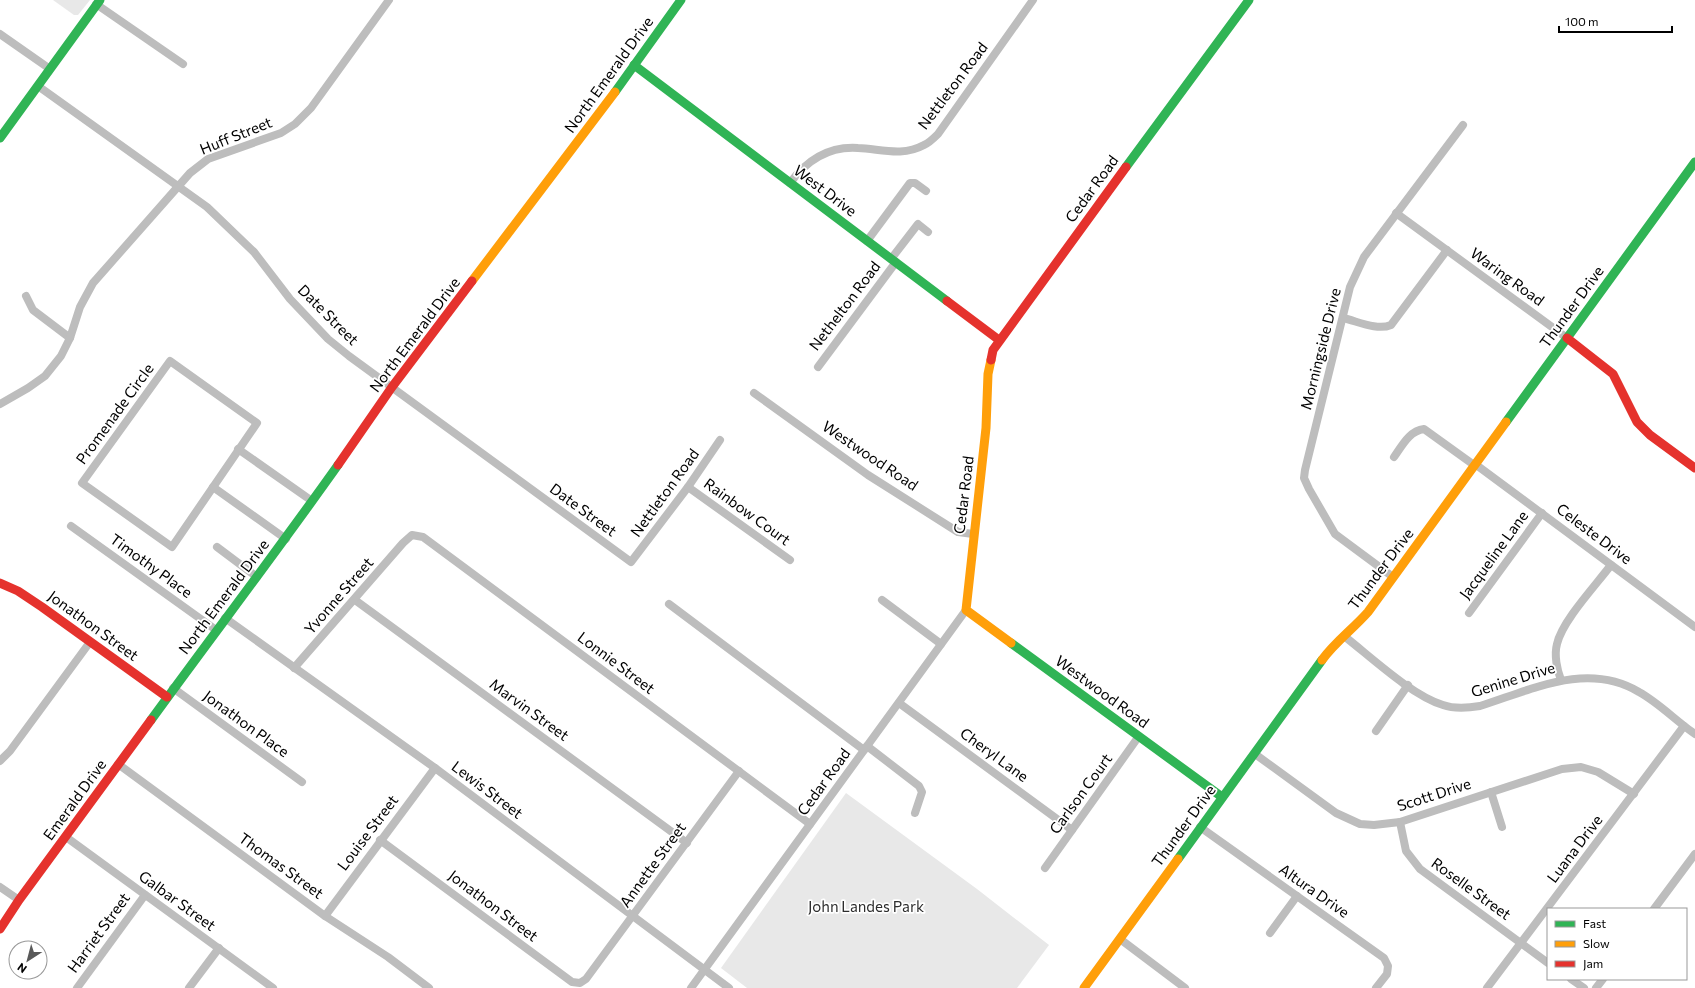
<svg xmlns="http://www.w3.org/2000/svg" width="1695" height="988" font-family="Commissioner,sans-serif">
  <rect width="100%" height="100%" fill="#fff"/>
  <!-- green -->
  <g fill="#e8e8e8">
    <path d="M53,0H90L78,15H74Z"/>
    <path d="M846,793L977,889L1049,945L1017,988H747L721,968Z"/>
  </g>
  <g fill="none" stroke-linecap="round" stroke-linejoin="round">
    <!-- street -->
    <g stroke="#bdbdbd" stroke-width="8">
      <path d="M96,4L183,64"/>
      <path d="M0,34L50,69"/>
      <path d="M38,86L207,207L254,252L290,299L328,339L349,356L631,562L688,487L720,440"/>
      <path d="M790,183C807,160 829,146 858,148C881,149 902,157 924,145C929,143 934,138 938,134L1033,0"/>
      <path d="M1396,213L1567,338"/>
      <path d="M867,241L910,183H915L926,191"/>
      <path d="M891,259L918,224L928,232"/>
      <path d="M26,296L33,310L70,338"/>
      <path d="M1343,318C1357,321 1377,331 1391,325L1447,250"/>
      <path d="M170,361L257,423L172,547L82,483Z"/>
      <path d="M818,367L896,262"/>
      <path d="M754,393L868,475L958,532L973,534"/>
      <path d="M0,404L28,388L45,376L61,356L70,338L80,307L93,283L190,173L208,159L281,133L295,124L311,108L389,0"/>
      <path d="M238,449L312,501"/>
      <path d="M1394,457C1402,446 1409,431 1424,429L1474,465"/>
      <path d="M1475,464L1695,627"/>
      <path d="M213,487L286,539"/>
      <path d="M688,487L790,560"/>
      <path d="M71,526L216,630"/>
      <path d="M217,547L257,577"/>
      <path d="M1393,577L1335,534L1309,489L1304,478L1305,470L1350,287L1364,257L1463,125"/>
      <path d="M355,600L687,843"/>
      <path d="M882,600L941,644"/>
      <path d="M669,604L864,750"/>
      <path d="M1469,613L1542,513"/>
      <path d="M225,618L435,768L729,988"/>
      <path d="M1344,636C1371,657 1411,695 1443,705C1454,709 1468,708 1480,706C1531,690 1587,661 1639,692C1659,703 1676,721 1695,734"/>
      <path d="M294,668L403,543L412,535L423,537L810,824"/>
      <path d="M1561,680C1557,670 1554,655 1557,644C1562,621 1596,585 1611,565"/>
      <path d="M173,688L302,782"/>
      <path d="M899,703L1072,830"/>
      <path d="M1376,731L1408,685"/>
      <path d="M867,746L919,786L922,792L915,813"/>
      <path d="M1255,754L1336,813L1360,824L1374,825L1400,822L1562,769L1581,767L1598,772L1634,794"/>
      <path d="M0,761L10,751L90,642"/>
      <path d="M118,764L325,916L388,957L429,988"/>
      <path d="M1491,792L1502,827"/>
      <path d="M1400,822L1406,851L1420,869L1548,963"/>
      <path d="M1200,827L1384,958L1388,966L1387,974L1376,988"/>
      <path d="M66,837L273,988"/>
      <path d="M380,840L572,982L580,983L586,979L739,771"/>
      <path d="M1045,868L1139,736"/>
      <path d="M0,887L19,900"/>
      <path d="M1654,909L1695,854"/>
      <path d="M325,916L435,768"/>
      <path d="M1270,933L1297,896"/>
      <path d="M1120,939L1185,988"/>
      <path d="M1571,979L1584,988"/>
      <path d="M77,988L145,895"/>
      <path d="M189,988L219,948"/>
      <path d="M691,988L966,610"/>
      <path d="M1487,988L1684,726"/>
      <path d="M1596,988L1603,979"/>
    </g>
    <!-- fast -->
    <g stroke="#30b455" stroke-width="9">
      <path d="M634,65L947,301"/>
      <path d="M615,92L681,0"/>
      <path d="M0,138L100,0"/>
      <path d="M1126,167L1249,0"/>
      <path d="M1506,422L1695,162"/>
      <path d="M1011,643L1222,797"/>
      <path d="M151,720C213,635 277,551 338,465"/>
      <path d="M1178,859L1322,660"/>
    </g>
    <!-- slow -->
    <g stroke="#ff9f0a" stroke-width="9">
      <path d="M472,281L615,92"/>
      <path d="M991,360L988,374L986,428L966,610L1011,643"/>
      <path d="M1322,660C1335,642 1353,629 1368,612L1506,422"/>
      <path d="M1084,988L1178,859"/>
    </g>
    <!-- jam -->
    <g stroke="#e5322d" stroke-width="9">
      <path d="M947,301L999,340"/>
      <path d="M1567,338L1613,374L1637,422L1650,435L1695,468"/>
      <path d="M991,360L993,350L1126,167"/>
      <path d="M338,465L392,387L472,281"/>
      <path d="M0,583L18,591L42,607L167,697"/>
      <path d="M0,929L19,900L151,720"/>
    </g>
  </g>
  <g text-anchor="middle" stroke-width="3.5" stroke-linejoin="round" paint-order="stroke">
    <!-- street labels -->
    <g font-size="15" fill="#000" stroke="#fff">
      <text transform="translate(609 75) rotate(-54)" y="5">North Emerald Drive</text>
      <text transform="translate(953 86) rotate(-53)" y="5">Nettleton Road</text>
      <text transform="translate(236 136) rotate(-22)" y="5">Huff Street</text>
      <text transform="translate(1092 189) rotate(-54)" y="5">Cedar Road</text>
      <text transform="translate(825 191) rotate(37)" y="5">West Drive</text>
      <text transform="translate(1507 277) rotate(36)" y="5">Waring Road</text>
      <text transform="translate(845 306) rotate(-53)" y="5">Nethelton Road</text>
      <text transform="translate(1572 307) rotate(-54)" y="5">Thunder Drive</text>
      <text transform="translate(328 315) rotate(45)" y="5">Date Street</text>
      <text transform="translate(415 335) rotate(-53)" y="5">North Emerald Drive</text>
      <text transform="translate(1321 349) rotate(-76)" y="5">Morningside Drive</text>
      <text transform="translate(115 414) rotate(-54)" y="5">Promenade Circle</text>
      <text transform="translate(870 456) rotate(34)" y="5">Westwood Road</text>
      <text transform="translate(665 493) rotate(-54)" y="5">Nettleton Road</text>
      <text transform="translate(964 495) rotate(-83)" y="5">Cedar Road</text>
      <text transform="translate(583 510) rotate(36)" y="5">Date Street</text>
      <text transform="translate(747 512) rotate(36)" y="5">Rainbow Court</text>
      <text transform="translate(1594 534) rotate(37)" y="5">Celeste Drive</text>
      <text transform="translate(1494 555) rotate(-54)" y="5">Jacqueline Lane</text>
      <text transform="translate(151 566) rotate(36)" y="5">Timothy Place</text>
      <text transform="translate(1381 569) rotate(-53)" y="5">Thunder Drive</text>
      <text transform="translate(339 596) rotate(-49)" y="5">Yvonne Street</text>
      <text transform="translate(224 597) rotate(-53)" y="5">North Emerald Drive</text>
      <text transform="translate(93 626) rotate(36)" y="5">Jonathon Street</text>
      <text transform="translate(616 663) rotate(37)" y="5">Lonnie Street</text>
      <text transform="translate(1513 680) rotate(-17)" y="5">Genine Drive</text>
      <text transform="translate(1102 692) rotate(36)" y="5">Westwood Road</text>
      <text transform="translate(529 710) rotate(36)" y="5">Marvin Street</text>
      <text transform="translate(246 724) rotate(36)" y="5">Jonathon Place</text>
      <text transform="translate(994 755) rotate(36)" y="5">Cheryl Lane</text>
      <text transform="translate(824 782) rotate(-54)" y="5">Cedar Road</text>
      <text transform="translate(487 790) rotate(37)" y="5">Lewis Street</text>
      <text transform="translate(1081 794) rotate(-54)" y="5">Carlson Court</text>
      <text transform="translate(1434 795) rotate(-18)" y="5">Scott Drive</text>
      <text transform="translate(75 800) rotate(-54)" y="5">Emerald Drive</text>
      <text transform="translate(1184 826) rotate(-54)" y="5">Thunder Drive</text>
      <text transform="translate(368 833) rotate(-53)" y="5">Louise Street</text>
      <text transform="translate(1575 849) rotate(-53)" y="5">Luana Drive</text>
      <text transform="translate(653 865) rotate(-54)" y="5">Annette Street</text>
      <text transform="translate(281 866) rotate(36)" y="5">Thomas Street</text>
      <text transform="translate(1471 889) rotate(36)" y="5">Roselle Street</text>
      <text transform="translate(1314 891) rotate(35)" y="5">Altura Drive</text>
      <text transform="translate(177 901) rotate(36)" y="5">Galbar Street</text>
      <text transform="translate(493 906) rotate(37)" y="5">Jonathon Street</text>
      <text transform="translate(99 933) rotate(-54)" y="5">Harriet Street</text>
    </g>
    <!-- park labels -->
    <g font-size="15" fill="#2d2d2d" stroke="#fff">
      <text x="866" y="912">John Landes Park</text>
    </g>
  </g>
  <!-- legend -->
  <rect x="1547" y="908" width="140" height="72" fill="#ffffff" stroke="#999999"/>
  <rect x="1555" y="921" width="20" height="6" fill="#30b455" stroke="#999999"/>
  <text x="1583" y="928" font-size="12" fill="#000000">Fast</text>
  <rect x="1555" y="941" width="20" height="6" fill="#ff9f0a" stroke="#999999"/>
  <text x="1583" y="948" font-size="12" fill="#000000">Slow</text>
  <rect x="1555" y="961" width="20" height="6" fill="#e5322d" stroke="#999999"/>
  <text x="1583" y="968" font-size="12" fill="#000000">Jam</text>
  <!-- north arrow -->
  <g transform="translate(28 960) rotate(216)"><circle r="19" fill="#ffffff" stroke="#999999"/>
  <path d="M0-3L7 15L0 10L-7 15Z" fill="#595959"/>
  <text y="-6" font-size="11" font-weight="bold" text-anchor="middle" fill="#000000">N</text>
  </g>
  <!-- scale -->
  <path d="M1559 26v6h113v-6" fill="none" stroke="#000000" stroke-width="2"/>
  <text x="1565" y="26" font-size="12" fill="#000000" stroke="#ffffff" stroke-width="3" paint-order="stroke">100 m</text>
</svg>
